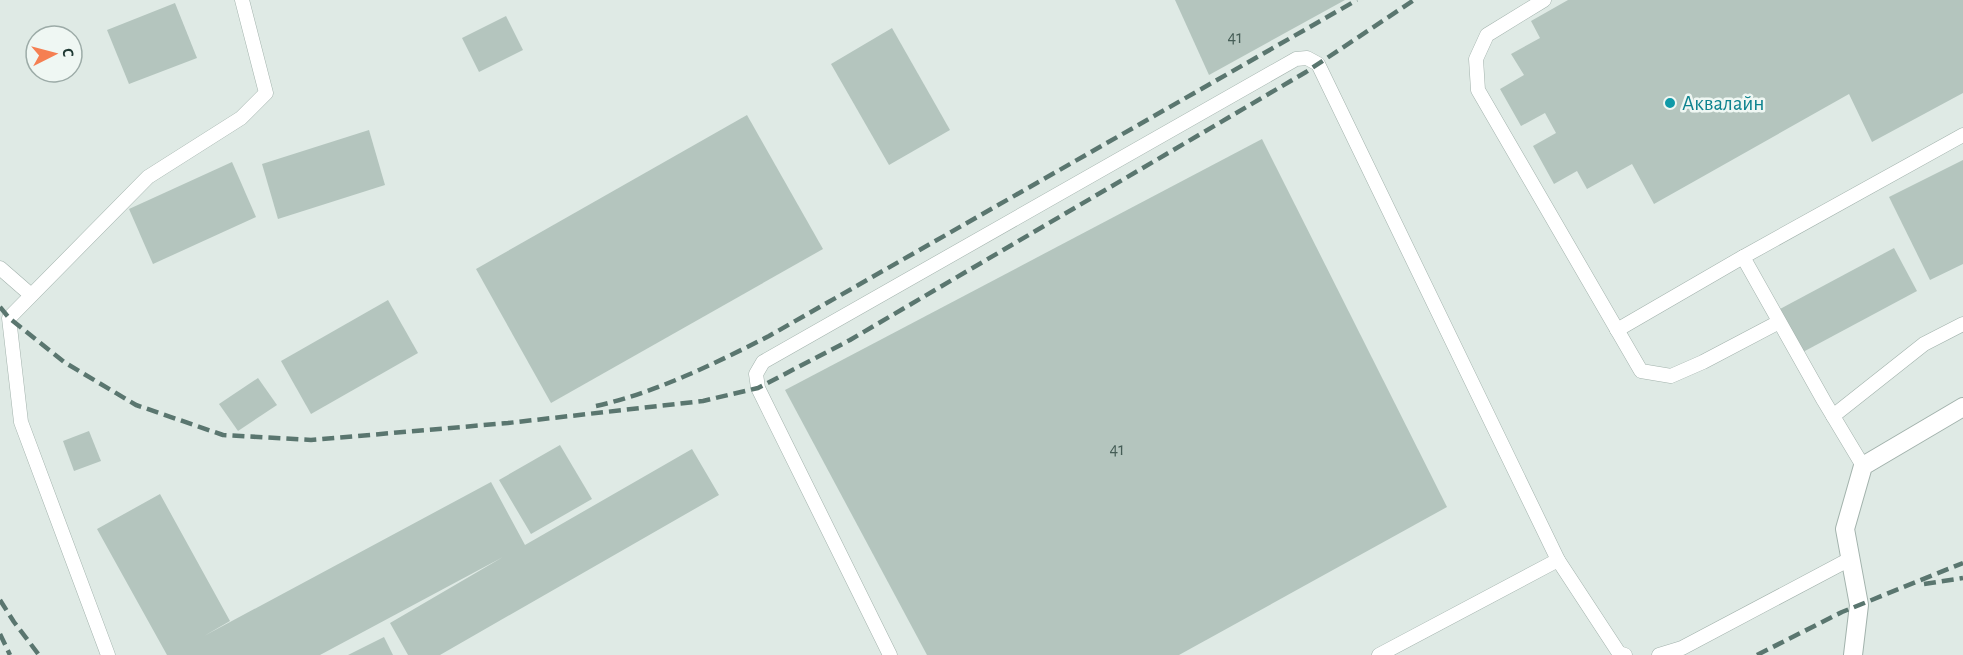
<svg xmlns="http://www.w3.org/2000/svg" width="1963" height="655" font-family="'Alegreya Sans',sans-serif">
  <rect width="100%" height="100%" fill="#dfeae5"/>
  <!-- building -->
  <g fill="#b4c5be">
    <path d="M1175,0H1345L1209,75Z"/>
    <path d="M1568,0H1963V93L1872,142L1849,94L1654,204L1632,164L1587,189L1577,171L1554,184L1533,146L1556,133L1545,113L1521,126L1500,89L1524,75L1511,54L1540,38L1531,21Z"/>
    <path d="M175,3L197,58L129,84L107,30Z"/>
    <path d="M506,16L523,50L479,72L462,38Z"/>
    <path d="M892,28L950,130L889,165L831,64Z"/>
    <path d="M747,115L823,249L551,403L476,269Z"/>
    <path d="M369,130L385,185L278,219L262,164Z"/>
    <path d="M1262,139L1447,507L1179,655H927L785,390Z"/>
    <path d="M1963,160V264L1930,280L1889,197Z"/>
    <path d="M232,162L256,217L153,264L129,209Z"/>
    <path d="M1894,248L1917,291L1803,352L1780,309Z"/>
    <path d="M388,300L418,353L311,414L281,361Z"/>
    <path d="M258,378L277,405L238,431L219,404Z"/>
    <path d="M89,431L101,461L74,471L63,441Z"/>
    <path d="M560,445L592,499L531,534L499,480Z"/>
    <path d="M692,449L719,495L440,655H408L390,623L503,557L320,655H167L97,529L160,494L230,621L204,636L491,482L525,545Z"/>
    <path d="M384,637L393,655H348Z"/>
  </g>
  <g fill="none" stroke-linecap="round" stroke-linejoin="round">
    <defs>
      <g id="lane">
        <path d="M1544,0L1487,35L1476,59L1478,90L1641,371L1671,376L1703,362L1779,322"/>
        <path d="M0,268L31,295"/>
        <path d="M1617,330L1743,257"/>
        <path d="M1833,416L1924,344L1963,324"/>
        <path d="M1863,466L1824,401L1743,257L1963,135"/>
        <path d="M1558,560L1619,653L1625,655"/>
        <path d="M108,655L21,422L9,318L148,177L241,118L266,93L242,0"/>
        <path d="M890,655L758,388L756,374L763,362L1296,59L1307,58L1318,64L1558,560L1379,655"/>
        <path d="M1659,655L1682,648L1850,559"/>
      </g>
      <path id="street" d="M1853,655L1859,605L1845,529L1863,466L1963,407"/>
    </defs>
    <!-- lane casing -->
    <use href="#lane" stroke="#a2b2ac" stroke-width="15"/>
    <!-- street casing -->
    <use href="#street" stroke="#a2b2ac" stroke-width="20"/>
    <!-- lane -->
    <use href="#lane" stroke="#fff" stroke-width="14"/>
    <!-- street -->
    <use href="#street" stroke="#fff" stroke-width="18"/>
    <!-- rail -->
    <g stroke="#5a766f" stroke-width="4.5" stroke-dasharray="12 6" stroke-linecap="butt">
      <path d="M0,307L9,318L64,362L136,405L223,435L311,440L508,423L703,401L758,388L850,340L1306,72L1414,0"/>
      <path d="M596,406C655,393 716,363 769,336L1357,0"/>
      <path d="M1924,584L1963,578"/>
      <path d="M0,600L14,622L39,655"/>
      <path d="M0,634L10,655"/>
      <path d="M1757,655L1842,612L1963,563"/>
    </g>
  </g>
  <!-- markers -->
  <circle fill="#0f9aa8" stroke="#eff7f3" stroke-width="2" cx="1670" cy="103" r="6"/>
  <g text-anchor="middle" stroke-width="5" stroke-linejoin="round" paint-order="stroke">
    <!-- number labels -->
    <g font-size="18" fill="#455d56">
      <text x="1235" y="43">41</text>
      <text x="1117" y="455">41</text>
    </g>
    <!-- culture labels -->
    <g font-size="21" fill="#0d838f" stroke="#eff7f3" text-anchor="start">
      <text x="1682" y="110">Аквалайн</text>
    </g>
  </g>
  <!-- north arrow -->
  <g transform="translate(54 54) rotate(84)"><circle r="28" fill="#eff7f3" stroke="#9caba7" stroke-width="1.5"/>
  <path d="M0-4.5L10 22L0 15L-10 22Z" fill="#f57f52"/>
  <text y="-9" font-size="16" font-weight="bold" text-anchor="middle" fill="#203a34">С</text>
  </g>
</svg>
